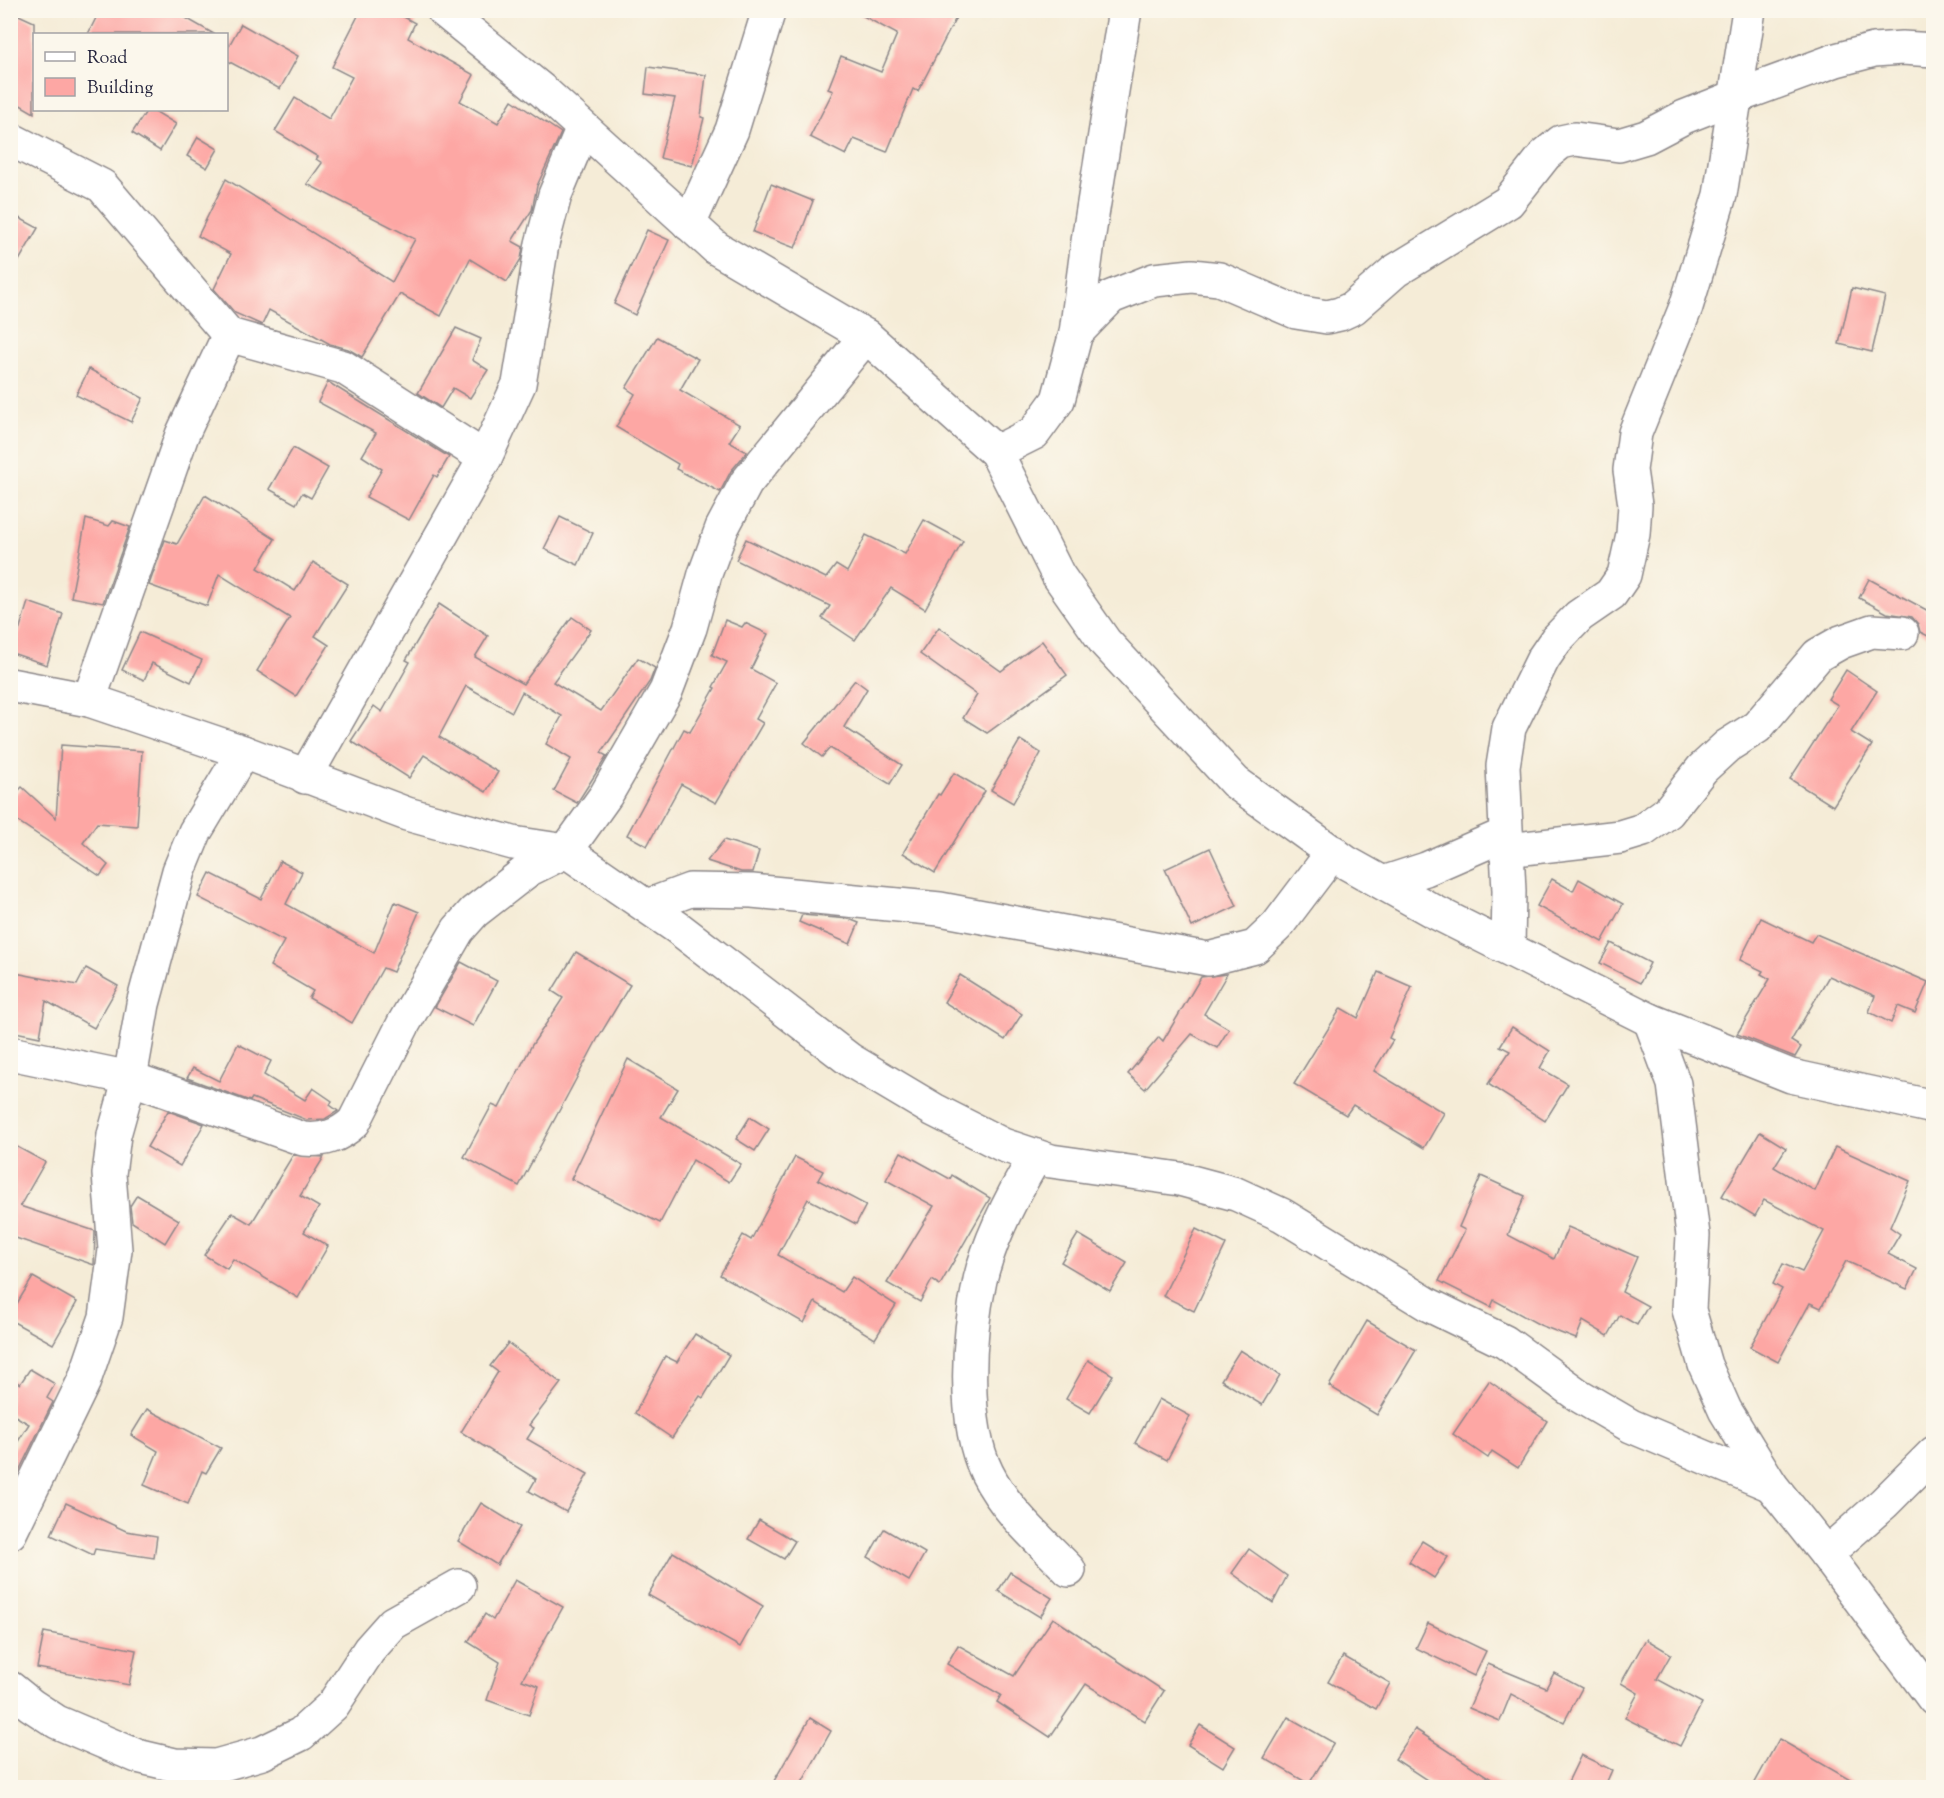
<svg xmlns="http://www.w3.org/2000/svg" width="1944" height="1798" font-family="'Sorts Mill Goudy',serif">
  <rect width="100%" height="100%" fill="#fbf7ec"/>
  <filter id="ink" filterUnits="userSpaceOnUse"><feTurbulence type="fractalNoise" baseFrequency=".0167" numOctaves="2"/><feDisplacementMap in="SourceGraphic" scale="12" xChannelSelector="R" yChannelSelector="G"/><feConvolveMatrix kernelMatrix="1 2 1 2 8 2 1 2 1" color-interpolation-filters="sRGB"/></filter>
  <filter id="wash" filterUnits="userSpaceOnUse"><feTurbulence type="fractalNoise" baseFrequency=".008" numOctaves="4" result="noise"/><feDisplacementMap in="SourceGraphic" scale="24" xChannelSelector="R" yChannelSelector="G"/><feGaussianBlur stdDeviation="1.35" result="paint"/><feColorMatrix in="noise" values="0 0 0 0 0 0 0 0 0 0 0 0 0 0 0 0 0 1.4 0 .05"/><feComposite in="paint" operator="in"/></filter>
  <g filter="url(#wash)">
    <rect width="100%" height="100%" fill="#f5ecd7"/>
    <g id="blocks">
      <!-- building -->
      <g fill="#fda7a4">
        <path d="M100,10H172L214,34H88Z"/>
        <path d="M361,10H391L415,23L408,38L474,75L460,101L498,123L512,100L561,133L537,186L532,210L512,241L523,247L521,259L507,282L470,259L441,316L400,294L362,357L348,349L330,344L269,310L262,325L235,313L214,289L231,254L198,236L226,179L392,282L415,239L307,184L322,163L316,159L318,157L275,131L295,98L329,119L352,77L332,67Z"/>
        <path d="M852,10H960L918,91L913,89L887,152L854,139L846,155L810,137L833,91L828,89L841,56L881,72L897,34Z"/>
        <path d="M10,11L34,22V113L10,99Z"/>
        <path d="M241,24L298,56L280,89L226,60V51Z"/>
        <path d="M648,67L706,75L701,117L704,118L692,166L660,158L675,98L645,94Z"/>
        <path d="M147,110H153L176,124L160,151L132,133Z"/>
        <path d="M198,137L218,149L207,168L187,156Z"/>
        <path d="M771,184L813,201L795,248L753,232Z"/>
        <path d="M10,213L38,228L10,276Z"/>
        <path d="M647,230L669,240L635,315L614,304Z"/>
        <path d="M1852,288L1885,296L1872,352L1839,344Z"/>
        <path d="M456,328L481,339L472,360L488,370L470,398L453,388L441,408L418,393Z"/>
        <path d="M657,337L698,359L680,390L740,425L729,442L747,452L731,471L720,492L676,469L678,464L616,427L635,394L626,388Z"/>
        <path d="M89,369L143,398L131,422L76,395Z"/>
        <path d="M328,382L449,457L437,477L434,475L409,520L366,497L382,469L362,456L376,433L318,402Z"/>
        <path d="M293,448L328,468L311,498L302,493L296,504L269,489Z"/>
        <path d="M205,495L275,539L258,568L295,591L313,562L348,584L315,636L329,645L296,696L257,671L290,618L219,574L207,606L149,585L165,540L177,544Z"/>
        <path d="M560,517L593,533L578,565L544,549Z"/>
        <path d="M86,519L109,526L113,521L130,527L103,603L71,597Z"/>
        <path d="M924,520L963,541L925,609L891,588L855,640L822,618L830,606L736,560L746,539L826,578L836,565L847,572L866,535L905,554Z"/>
        <path d="M1869,579L1934,614V639L1920,632L1918,624L1912,617L1887,613L1859,598Z"/>
        <path d="M28,602L63,614L47,665L12,653Z"/>
        <path d="M439,604L488,636L475,657L523,684L572,617L591,630L553,682L601,711L638,658L655,668L650,681L601,753L607,756L577,803L554,791L571,759L546,744L562,716L522,692L512,712L466,686L439,737L498,772L486,792L424,755L409,778L351,741L374,706L382,712L410,662L406,660Z"/>
        <path d="M725,620L742,627L745,623L768,634L751,669L776,683L756,719L763,723L716,803L681,784L647,846L627,835L684,729L690,732L715,688L713,687L727,662L712,655Z"/>
        <path d="M939,627L1001,671L1042,641L1067,675L987,733L963,718L977,695L920,654Z"/>
        <path d="M140,632L202,660L191,682L152,663L144,680L122,670Z"/>
        <path d="M1846,670L1877,691L1851,732L1872,745L1833,806L1790,779L1838,705L1828,699Z"/>
        <path d="M855,680L867,689L844,727L902,765L890,784L830,748L822,757L804,743Z"/>
        <path d="M1020,740L1041,753L1013,803L991,790Z"/>
        <path d="M61,745L142,751L137,826L97,823L83,843L108,865L100,876L10,816V799L22,787L56,818Z"/>
        <path d="M954,773L985,791L935,873L903,853L938,794L940,795Z"/>
        <path d="M724,840L759,851L753,872H741L707,861Z"/>
        <path d="M1210,848L1237,906L1192,927L1165,869Z"/>
        <path d="M280,861L302,872L286,904L374,953L395,902L419,912L393,972L383,968L352,1023L309,998L313,991L270,966L284,941L198,897L210,873L261,899Z"/>
        <path d="M1552,879L1573,891L1579,879L1623,904L1602,942L1537,906Z"/>
        <path d="M802,915L849,919L859,923L850,944L799,922Z"/>
        <path d="M1761,918L1811,942L1816,934L1928,982L1915,1013L1898,1006L1891,1023L1869,1012L1875,996L1829,976L1791,1041L1801,1047L1795,1057L1737,1034L1770,979L1761,974L1763,971L1740,960Z"/>
        <path d="M1611,943L1650,963L1640,983L1600,963Z"/>
        <path d="M576,952L630,985L598,1038L519,1186L464,1157L492,1105L499,1108L532,1045L563,998L552,991Z"/>
        <path d="M461,962L497,981L473,1026L435,1007Z"/>
        <path d="M86,968L118,986L94,1028L46,1001L40,1037L10,1031V1005L15,983L10,981V972L77,985Z"/>
        <path d="M1378,972L1412,987L1389,1038L1393,1040L1374,1071L1444,1113L1424,1148L1353,1105L1346,1115L1294,1084L1341,1008L1358,1018Z"/>
        <path d="M1227,974L1204,1014L1229,1029L1217,1048L1192,1034L1145,1089L1128,1074L1159,1037L1163,1041L1201,977Z"/>
        <path d="M960,975L1022,1014L1005,1040L944,1002Z"/>
        <path d="M1512,1027L1550,1051L1540,1068L1568,1084L1545,1121L1488,1084L1510,1051L1500,1046Z"/>
        <path d="M238,1044L271,1061L264,1075L305,1100L313,1088L332,1101L330,1105L338,1111L325,1119L307,1120L252,1098L250,1101L187,1078L193,1068L219,1081Z"/>
        <path d="M628,1059L678,1089L661,1117L741,1164L729,1182L693,1160L660,1223L571,1179Z"/>
        <path d="M168,1111L204,1124L180,1166L147,1147Z"/>
        <path d="M750,1117L769,1129L755,1151L736,1139Z"/>
        <path d="M1760,1132L1786,1148L1774,1167L1815,1191L1835,1147L1910,1181L1890,1227L1900,1234L1888,1254L1917,1269L1907,1289L1846,1261L1821,1308L1810,1303L1778,1362L1750,1347L1782,1289L1773,1284L1783,1264L1802,1272L1824,1231L1764,1200L1755,1216L1722,1196Z"/>
        <path d="M10,1143L45,1162L20,1206L95,1231L94,1265L10,1236L13,1218L10,1223Z"/>
        <path d="M901,1152L950,1179L952,1175L990,1198L940,1285L932,1280L920,1302L887,1283L934,1206L886,1180Z"/>
        <path d="M293,1155L324,1157L300,1196L319,1207L304,1232L328,1246L298,1298L233,1259L227,1269L204,1255L232,1213L251,1224Z"/>
        <path d="M795,1157L823,1171L818,1180L866,1205L856,1224L808,1199L778,1255L842,1292L852,1277L896,1305L875,1339L815,1302L804,1323L720,1275L743,1235L751,1240Z"/>
        <path d="M1481,1176L1525,1196L1508,1235L1554,1259L1568,1227L1637,1257L1622,1292L1648,1306L1637,1325L1620,1315L1608,1336L1583,1321L1576,1339L1540,1325L1494,1300L1491,1307L1439,1281L1465,1230L1459,1227Z"/>
        <path d="M137,1195L179,1220L165,1243L132,1222L130,1206Z"/>
        <path d="M1196,1229L1226,1244L1194,1311L1163,1296Z"/>
        <path d="M1078,1234L1127,1263L1110,1291L1061,1262Z"/>
        <path d="M33,1277L77,1302L53,1344L10,1320V1315Z"/>
        <path d="M1367,1321L1416,1350L1377,1415L1329,1386Z"/>
        <path d="M695,1334L729,1355L703,1398L700,1396L672,1438L635,1413L665,1356L677,1362Z"/>
        <path d="M508,1343L561,1383L529,1425L534,1428L527,1439L588,1474L566,1512L529,1491L536,1479L461,1432L498,1372L490,1366Z"/>
        <path d="M1240,1350L1280,1375L1262,1405L1221,1380Z"/>
        <path d="M1088,1360L1113,1375L1090,1413L1066,1399Z"/>
        <path d="M30,1369L55,1384L47,1398L53,1402L10,1489V1454L29,1424L10,1413V1378L20,1384Z"/>
        <path d="M1489,1381L1547,1421L1518,1468L1492,1451L1488,1458L1453,1434Z"/>
        <path d="M1159,1399L1190,1416L1167,1460L1135,1443Z"/>
        <path d="M147,1409L221,1448L206,1473L202,1471L188,1504L144,1485L158,1451L131,1435Z"/>
        <path d="M66,1503L126,1531L157,1536L154,1558L95,1549L93,1555L51,1535Z"/>
        <path d="M481,1503L520,1527L497,1565L458,1541Z"/>
        <path d="M759,1520L795,1541L784,1559L748,1539Z"/>
        <path d="M884,1529L925,1553L909,1581L868,1557Z"/>
        <path d="M1422,1541L1448,1557L1434,1578L1409,1562Z"/>
        <path d="M1249,1549L1287,1576L1273,1603L1232,1573Z"/>
        <path d="M673,1552L763,1606L740,1647L648,1595Z"/>
        <path d="M1010,1572L1052,1598L1040,1617L998,1591Z"/>
        <path d="M515,1580L563,1607L522,1680L539,1686L529,1715L487,1700L500,1662L468,1642L485,1614L493,1620Z"/>
        <path d="M1053,1618L1164,1691L1145,1721L1086,1684L1050,1737L997,1702L1001,1695L947,1664L958,1645L1014,1676Z"/>
        <path d="M1428,1623L1486,1651L1474,1676L1416,1648Z"/>
        <path d="M44,1632L136,1650L129,1685L37,1668Z"/>
        <path d="M1646,1639L1671,1654L1657,1679L1702,1703L1680,1746L1625,1718L1638,1693L1621,1683Z"/>
        <path d="M1343,1656L1390,1683L1376,1709L1328,1682Z"/>
        <path d="M1488,1664L1546,1688L1554,1673L1582,1688L1564,1722L1511,1694L1500,1721L1469,1708Z"/>
        <path d="M1288,1717L1334,1743L1309,1784L1264,1758Z"/>
        <path d="M810,1718L831,1731L799,1788H770Z"/>
        <path d="M1200,1725L1235,1747L1223,1767L1188,1745Z"/>
        <path d="M1415,1729L1505,1788H1439L1395,1759Z"/>
        <path d="M1779,1739L1864,1788H1752Z"/>
        <path d="M1581,1755L1612,1770L1604,1788H1565Z"/>
      </g>
    </g>
  </g>
  <g filter="url(#ink)">
    <use href="#blocks" fill-opacity="0" stroke="#8c8789" stroke-width="1.5"/>
    <g fill="none" stroke-linecap="round" stroke-linejoin="round">
      <defs>
        <g id="minor">
          <path d="M443,10L544,92L716,248L866,336L996,452L1058,575L1105,642L1235,782L1347,863L1433,911L1650,1020L1791,1076L1934,1107"/>
          <path d="M10,139L102,186L229,335L343,367L485,458"/>
          <path d="M689,224L732,130L769,10"/>
          <path d="M1076,333L1111,297L1154,280L1192,276L1219,279L1296,312L1327,317L1340,314L1353,308L1395,271L1508,202L1545,155L1561,142L1575,139L1619,145L1646,137L1684,117L1735,97L1836,60L1874,50L1902,48L1934,50"/>
          <path d="M996,452L1034,433L1058,400L1076,333L1089,234L1125,10"/>
          <path d="M10,685L89,700L243,752L407,814L513,843L566,851L678,928L850,1060L934,1110L1003,1145L1051,1161L1180,1179L1236,1194L1282,1215L1429,1305L1505,1342L1578,1395L1631,1426L1771,1485"/>
          <path d="M89,700L182,435L229,335"/>
          <path d="M305,777L485,458L519,384L542,244L555,195L583,128"/>
          <path d="M1507,850L1620,837L1643,830L1668,812L1702,769L1727,746L1757,727L1818,655L1841,642L1872,631L1902,633"/>
          <path d="M1383,883L1426,869L1506,834"/>
          <path d="M647,906L690,890L752,891L940,909L1208,959L1255,947L1277,926L1333,852"/>
          <path d="M1508,947L1509,891L1503,766L1509,728L1543,659L1556,640L1579,616L1611,594L1624,575L1633,534L1635,505L1630,470L1635,433L1686,307L1720,195L1749,10"/>
          <path d="M1650,1020L1674,1084L1693,1235L1689,1310L1705,1365L1725,1410L1771,1485L1826,1554L1934,1699"/>
          <path d="M10,1053L130,1078L303,1139C324,1141 339,1136 354,1122L404,1023L458,930L474,912L528,870L566,851L606,795L666,691L690,628L705,574L722,528L746,483L866,336"/>
          <path d="M1036,1156C1013,1194 990,1237 980,1280C968,1335 962,1422 987,1473C1006,1511 1040,1540 1069,1570"/>
          <path d="M10,1533L84,1381L106,1317L115,1250L109,1174L114,1135L130,1078L143,1004L179,871L195,832L243,752"/>
          <path d="M1826,1554L1884,1503L1934,1453"/>
          <path d="M10,1688L31,1705L57,1722L137,1756L175,1765L216,1766L262,1753L301,1734L333,1705L369,1650L393,1623L459,1586"/>
        </g>
      </defs>
      <!-- minor casing -->
      <use href="#minor" stroke="#8c8789" stroke-width="36"/>
      <!-- minor -->
      <use href="#minor" stroke="#fff" stroke-width="33"/>
    </g>
  </g>
  <!-- margin -->
  <rect width="1944" height="1798" fill="none" stroke="#fbf7ec" stroke-width="36"/>
  <!-- legend -->
  <rect x="33" y="33" width="195" height="78" fill="#fbf7ec" stroke="#a4a2a5" stroke-width="1.5"/>
  <rect x="45" y="52" width="30" height="9" fill="#ffffff" stroke="#a4a2a5" stroke-width="1.5"/>
  <text x="87" y="63" font-size="18" fill="#22223b">Road</text>
  <rect x="45" y="78" width="30" height="18" fill="#fda7a4" stroke="#a4a2a5" stroke-width="1.5"/>
  <text x="87" y="93" font-size="18" fill="#22223b">Building</text>
</svg>
